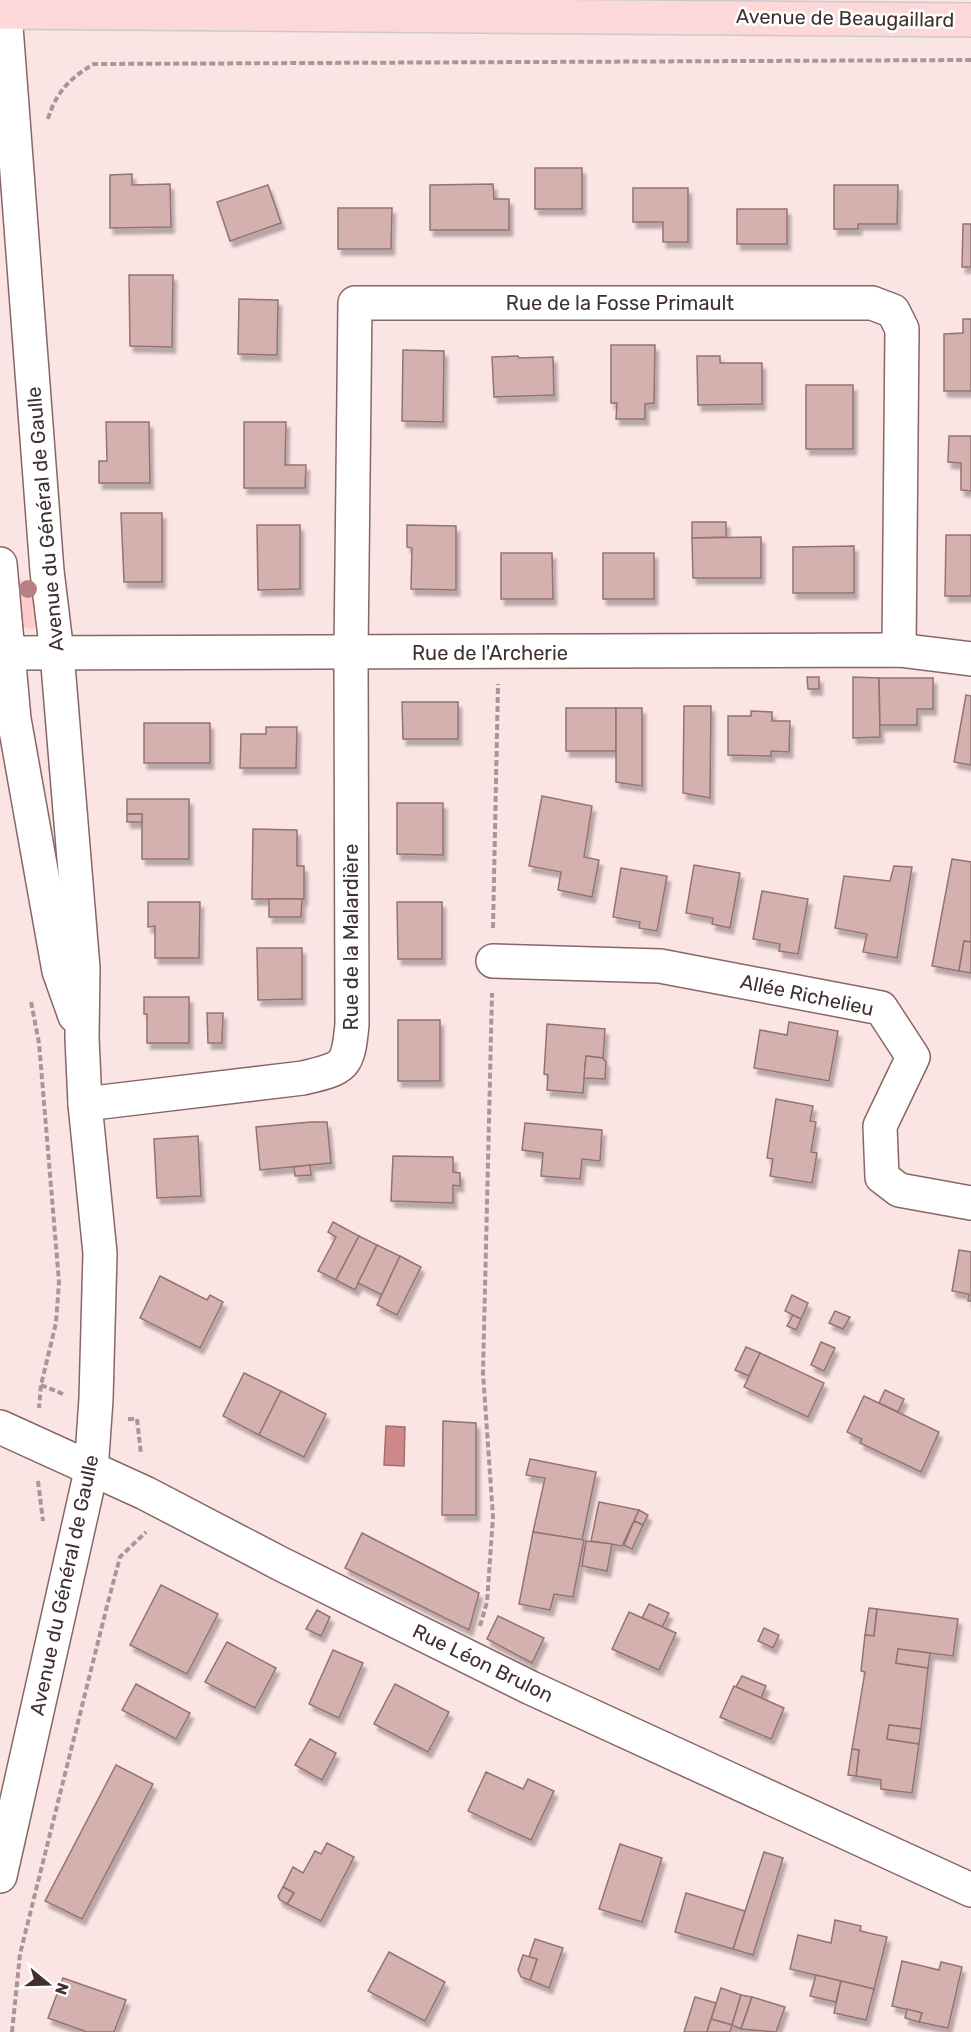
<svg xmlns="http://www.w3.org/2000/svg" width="971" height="2032" font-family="Rubik,sans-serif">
  <defs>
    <filter id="shadow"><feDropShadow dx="3.5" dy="6" stdDeviation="1.5" flood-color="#0004"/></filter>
  </defs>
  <rect width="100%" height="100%" fill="#fbe4e4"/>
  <!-- green -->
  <path fill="#fecdcb" d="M40,579V623L32,629L21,627L11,581Z"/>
  <!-- water -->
  <path fill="#cd8887" stroke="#a36e6d" stroke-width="1.5" d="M386,1426L405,1427L404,1466L384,1465Z"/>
  <!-- building -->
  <g fill="#d4b0ae" stroke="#947372" stroke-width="1.5" filter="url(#shadow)">
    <rect x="535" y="168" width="47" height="41"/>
    <path d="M132,174V185L170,184L171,227L110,228V175Z"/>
    <path d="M493,184L494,199H509V230H430V185Z"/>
    <path d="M268,185L281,223L230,241L217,202Z"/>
    <path d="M834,185H898L897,224H858V229H834Z"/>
    <path d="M633,188H688V242H663V222H633Z"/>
    <path d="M338,208H392L391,249H338Z"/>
    <rect x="737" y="209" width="50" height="35"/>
    <path d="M963,224H971V267H962Z"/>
    <path d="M129,275H173L172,347L130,346Z"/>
    <path d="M239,299L278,300L277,355L238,354Z"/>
    <path d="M963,319H971V391H944V334L963,333Z"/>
    <path d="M611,345H655L654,403L645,404V419H616L617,403H611Z"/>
    <path d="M403,350L444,351L443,422L402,421Z"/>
    <path d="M518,356L519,358L553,357L554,395L494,397L492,357Z"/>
    <path d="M697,356H720V363H762V404L698,405Z"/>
    <rect x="806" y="385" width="47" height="64"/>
    <path d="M106,422H149L150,483H99V461H107Z"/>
    <path d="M244,422H286L285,465H306L305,488H244Z"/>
    <path d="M949,436H971V491L961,490V463L948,462Z"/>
    <path d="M121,513H162V582H124Z"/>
    <path d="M692,522H726V537L692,538Z"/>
    <path d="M257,525H300V589L258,590Z"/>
    <path d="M407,525L456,526V590L411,589L412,548L407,547Z"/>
    <path d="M946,535H971V596H945Z"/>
    <path d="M761,537V578H693L692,538Z"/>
    <path d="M854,546V593H793V547Z"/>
    <path d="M501,553H552L553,599H501Z"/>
    <rect x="603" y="553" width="51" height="46"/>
    <path d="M807,677H819V689H808Z"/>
    <path d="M853,677L879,678L880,737L853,738Z"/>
    <path d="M879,678H933V709H917V725H880Z"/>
    <path d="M966,695L971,696V765L954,762Z"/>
    <path d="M402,702H458V739H403Z"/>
    <path d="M684,706H711L710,798L683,793Z"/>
    <rect x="566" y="708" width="50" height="43"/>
    <path d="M616,708H642V786L616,782Z"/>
    <path d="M751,711L772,712V721H790L789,752L771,751V756L728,755V716H751Z"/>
    <rect x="144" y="723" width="66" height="40"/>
    <path d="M266,727H297L296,768H240L241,734H266Z"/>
    <path d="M542,796L592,806L584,857L599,860L592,897L558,890L561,872L529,866Z"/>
    <path d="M127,799H189V859H142V814H127Z"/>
    <path d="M397,803H443V855L397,854Z"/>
    <rect x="127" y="814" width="15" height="8"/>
    <path d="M253,829L297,830V866H304V899H252Z"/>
    <path d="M952,859L971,862V942L964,941L959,971L932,966Z"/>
    <path d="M694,865L740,873L730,928L712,924L713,918L686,913Z"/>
    <path d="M894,866L912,867L897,958L863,952L867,934L835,928L844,876L890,881Z"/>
    <path d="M621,868L667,876L657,931L639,928L640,922L613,917Z"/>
    <path d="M762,891L808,899L798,954L779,951L780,944L753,939Z"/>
    <path d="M269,899H302L301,917H269Z"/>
    <path d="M148,902H200L199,958H155V926L148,927Z"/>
    <path d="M397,902H442V959H398Z"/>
    <path d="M964,941L971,942V973L959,971Z"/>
    <path d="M257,948H302V999L258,1000Z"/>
    <path d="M144,997H189V1043H147V1014H144Z"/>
    <path d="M207,1013H223L222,1043H208Z"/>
    <rect x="398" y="1020" width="42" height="61"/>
    <path d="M789,1022L838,1031L829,1081L754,1068L760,1030L787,1035Z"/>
    <path d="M547,1024L605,1029L603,1058L586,1056L583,1093L547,1090L548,1075L544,1074Z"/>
    <path d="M586,1056L603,1058L606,1062L605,1079L584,1078Z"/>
    <path d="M776,1099L813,1106L810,1121L816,1122L811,1152L817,1153L812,1183L770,1176L773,1159L767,1158Z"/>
    <path d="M311,1122H327L331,1163L260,1170L256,1127Z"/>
    <path d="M525,1123L602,1130L600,1161L582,1159L580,1179L541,1176L543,1153L522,1150Z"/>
    <path d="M198,1136L201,1196L157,1198L154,1139Z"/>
    <path d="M393,1156L453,1157V1172L460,1173V1186L453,1185V1203L391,1201Z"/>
    <path d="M310,1165L311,1175L295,1176L294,1167Z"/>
    <path d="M333,1222L359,1236L336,1280L318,1271L336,1237L328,1232Z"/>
    <path d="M359,1236L377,1245L355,1290L336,1280Z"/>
    <path d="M377,1245L400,1256L382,1295L358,1283Z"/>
    <path d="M959,1250L971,1252V1301H968L969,1294L952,1291Z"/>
    <path d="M400,1256L421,1267L397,1315L377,1305Z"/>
    <path d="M160,1276L207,1300L210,1295L223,1302L200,1348L140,1318Z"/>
    <path d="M792,1295L808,1303L801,1319L785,1311Z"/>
    <path d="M835,1311L850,1317L843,1329L829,1323Z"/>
    <path d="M793,1315L801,1319L796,1330L787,1326Z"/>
    <path d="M821,1342L835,1348L824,1371L811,1365Z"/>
    <path d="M746,1347L760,1353L749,1376L735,1370Z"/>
    <path d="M760,1353L824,1383L808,1417L744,1387Z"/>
    <path d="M244,1373L281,1391L259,1435L223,1416Z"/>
    <path d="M885,1390L904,1399L898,1412L879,1403Z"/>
    <path d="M281,1391L326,1414L304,1457L259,1435Z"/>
    <path d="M864,1396L939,1432L921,1472L860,1443L862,1439L847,1432Z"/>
    <path d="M443,1421L476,1423V1515H442Z"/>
    <path d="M530,1459L596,1472L582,1540L533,1532L545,1478L526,1475Z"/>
    <path d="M599,1502L639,1510L622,1546L591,1541Z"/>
    <path d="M639,1510L648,1515L643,1525L634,1521Z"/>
    <path d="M634,1521L643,1525L632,1549L624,1545Z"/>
    <path d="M533,1532L584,1540L573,1597L554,1594L550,1610L519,1604Z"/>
    <path d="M362,1533L479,1593L469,1630L345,1568Z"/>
    <path d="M586,1541L612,1544L607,1571L582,1566Z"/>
    <path d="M161,1585L218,1614L187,1674L130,1645Z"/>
    <path d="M649,1604L669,1613L662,1627L642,1618Z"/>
    <path d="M869,1608L877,1609L874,1636L865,1635Z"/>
    <path d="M877,1609L958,1619L953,1656L898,1649L896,1663L928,1668L921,1729L889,1725L887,1739L919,1744L912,1793L881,1789V1780L856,1776L859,1750L852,1749L865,1672L861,1671L865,1635L874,1636Z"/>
    <path d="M317,1610L330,1617L321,1636L306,1629Z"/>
    <path d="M629,1612L676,1633L659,1670L612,1649Z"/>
    <path d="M498,1616L544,1638L532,1663L487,1639Z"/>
    <path d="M764,1628L779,1635L773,1648L758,1641Z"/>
    <path d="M227,1642L276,1668L255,1708L205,1682Z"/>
    <path d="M898,1649L930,1653L928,1668L896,1663Z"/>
    <path d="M333,1650L363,1663L339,1718L309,1704Z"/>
    <path d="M742,1676L766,1686L761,1698L736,1687Z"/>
    <path d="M136,1684L190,1713L176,1739L122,1710Z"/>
    <path d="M395,1684L449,1712L428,1752L374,1724Z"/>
    <path d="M734,1686L784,1708L771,1739L720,1717Z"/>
    <path d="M889,1725L921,1729L919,1744L887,1739Z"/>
    <path d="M310,1739L336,1753L322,1780L295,1765Z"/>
    <path d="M852,1749L859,1750L856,1776L848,1775Z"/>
    <path d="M116,1765L153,1784L82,1919L45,1901Z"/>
    <path d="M486,1772L523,1789L528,1779L554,1791L531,1840L468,1811Z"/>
    <path d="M327,1843L354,1857L321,1921L287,1904L294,1893L283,1887L293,1867L303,1873L315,1851L321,1854Z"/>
    <path d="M620,1844L662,1858L642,1922L599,1909Z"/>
    <path d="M764,1852L783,1858L753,1955L733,1949Z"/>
    <path d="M283,1887L294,1893L287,1904L280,1900L278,1896Z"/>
    <path d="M686,1893L745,1911L733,1949L675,1932Z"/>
    <path d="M835,1920L861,1926L860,1931L887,1937L874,1989L790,1969L798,1935L831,1943Z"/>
    <path d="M535,1939L563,1948L549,1988L530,1980L537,1959L529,1957Z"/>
    <path d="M389,1952L445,1982L425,2021L368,1991Z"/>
    <path d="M523,1955L537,1959L530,1980L521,1977L518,1970Z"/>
    <path d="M902,1961L939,1970L941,1962L962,1967L948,2028L919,2022L922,2013L892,2006Z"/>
    <path d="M816,1975L841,1981L836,2002L810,1996Z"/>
    <path d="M63,1978L126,2000L114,2032H87L48,2018Z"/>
    <path d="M841,1981L874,1989L866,2020L834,2013Z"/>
    <path d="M721,1988L741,1995L732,2025L711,2019Z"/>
    <path d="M741,1995L752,1997L741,2029L732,2025Z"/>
    <path d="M695,1997L716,2003L707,2032H684Z"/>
    <path d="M752,1997L785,2007L776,2032L741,2029Z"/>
    <path d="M907,2009L922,2013L919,2022L905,2018Z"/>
    <path d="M711,2019L732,2025L730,2032H707Z"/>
  </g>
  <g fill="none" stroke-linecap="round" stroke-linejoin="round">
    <defs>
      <g id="minor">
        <path d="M0,564L14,719L59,971L75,1016"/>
        <path d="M8,653L899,650L971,659"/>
        <path d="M493,961L660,966L881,1008L913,1057L880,1126L882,1177L899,1190L971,1203"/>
        <path d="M85,1104L303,1078C345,1068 348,1068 352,1024L351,653L355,303H872L893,311L902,329L899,650"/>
        <path d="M0,1427L145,1493L281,1564L531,1688L971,1890"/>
        <path d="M0,1876L91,1471L96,1399L100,1253L85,1104L82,1038L83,968L57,653L47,571L4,0"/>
      </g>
      <path id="major" d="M0,12L971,20"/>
    </defs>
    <!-- minor casing -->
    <use href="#minor" stroke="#876766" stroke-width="36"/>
    <!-- major casing -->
    <use href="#major" stroke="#cdc9c9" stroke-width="36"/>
    <!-- path -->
    <g stroke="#aa9696" stroke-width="4" stroke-dasharray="6 3" stroke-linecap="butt">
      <path d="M48,119C56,92 70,78 94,64L971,60"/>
      <path d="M493,928L498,684"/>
      <path d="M31,1002L39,1043L59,1282L56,1323L41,1385L39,1408"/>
      <path d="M41,1385L63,1394"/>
      <path d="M128,1419H137L141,1454"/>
      <path d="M38,1481L43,1521"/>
      <path d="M480,1626L487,1602L493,1517L483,1373L492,993"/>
      <path d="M12,2032L20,1954L107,1606L120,1557L146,1532"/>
    </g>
    <!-- minor -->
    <use href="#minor" stroke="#fff" stroke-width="33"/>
    <!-- major -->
    <use href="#major" stroke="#fcd9d8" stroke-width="33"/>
  </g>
  <!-- trees -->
  <circle fill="#b98083" cx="28" cy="589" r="9"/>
  <g text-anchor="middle" stroke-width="5" stroke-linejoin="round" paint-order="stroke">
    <!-- street labels -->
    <g font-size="20" fill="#403131" stroke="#fff">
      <text transform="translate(845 18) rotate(1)" y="7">Avenue de Beaugaillard</text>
      <text x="620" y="310">Rue de la Fosse Primault</text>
      <text transform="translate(45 519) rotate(-95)" y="7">Avenue du Général de Gaulle</text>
      <text x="490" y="660">Rue de l'Archerie</text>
      <text transform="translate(351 937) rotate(-90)" y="7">Rue de la Malardière</text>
      <text transform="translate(807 995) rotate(12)" y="7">Allée Richelieu</text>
      <text transform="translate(64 1585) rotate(-78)" y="7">Avenue du Général de Gaulle</text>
      <text transform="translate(483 1663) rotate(26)" y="7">Rue Léon Brulon</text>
    </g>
  </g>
  <!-- north arrow -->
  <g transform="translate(48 1984) rotate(109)" stroke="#ffffff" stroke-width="4.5" paint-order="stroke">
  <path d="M0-4.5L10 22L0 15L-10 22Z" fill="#403131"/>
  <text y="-9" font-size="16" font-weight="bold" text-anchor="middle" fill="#403131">N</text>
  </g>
</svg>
